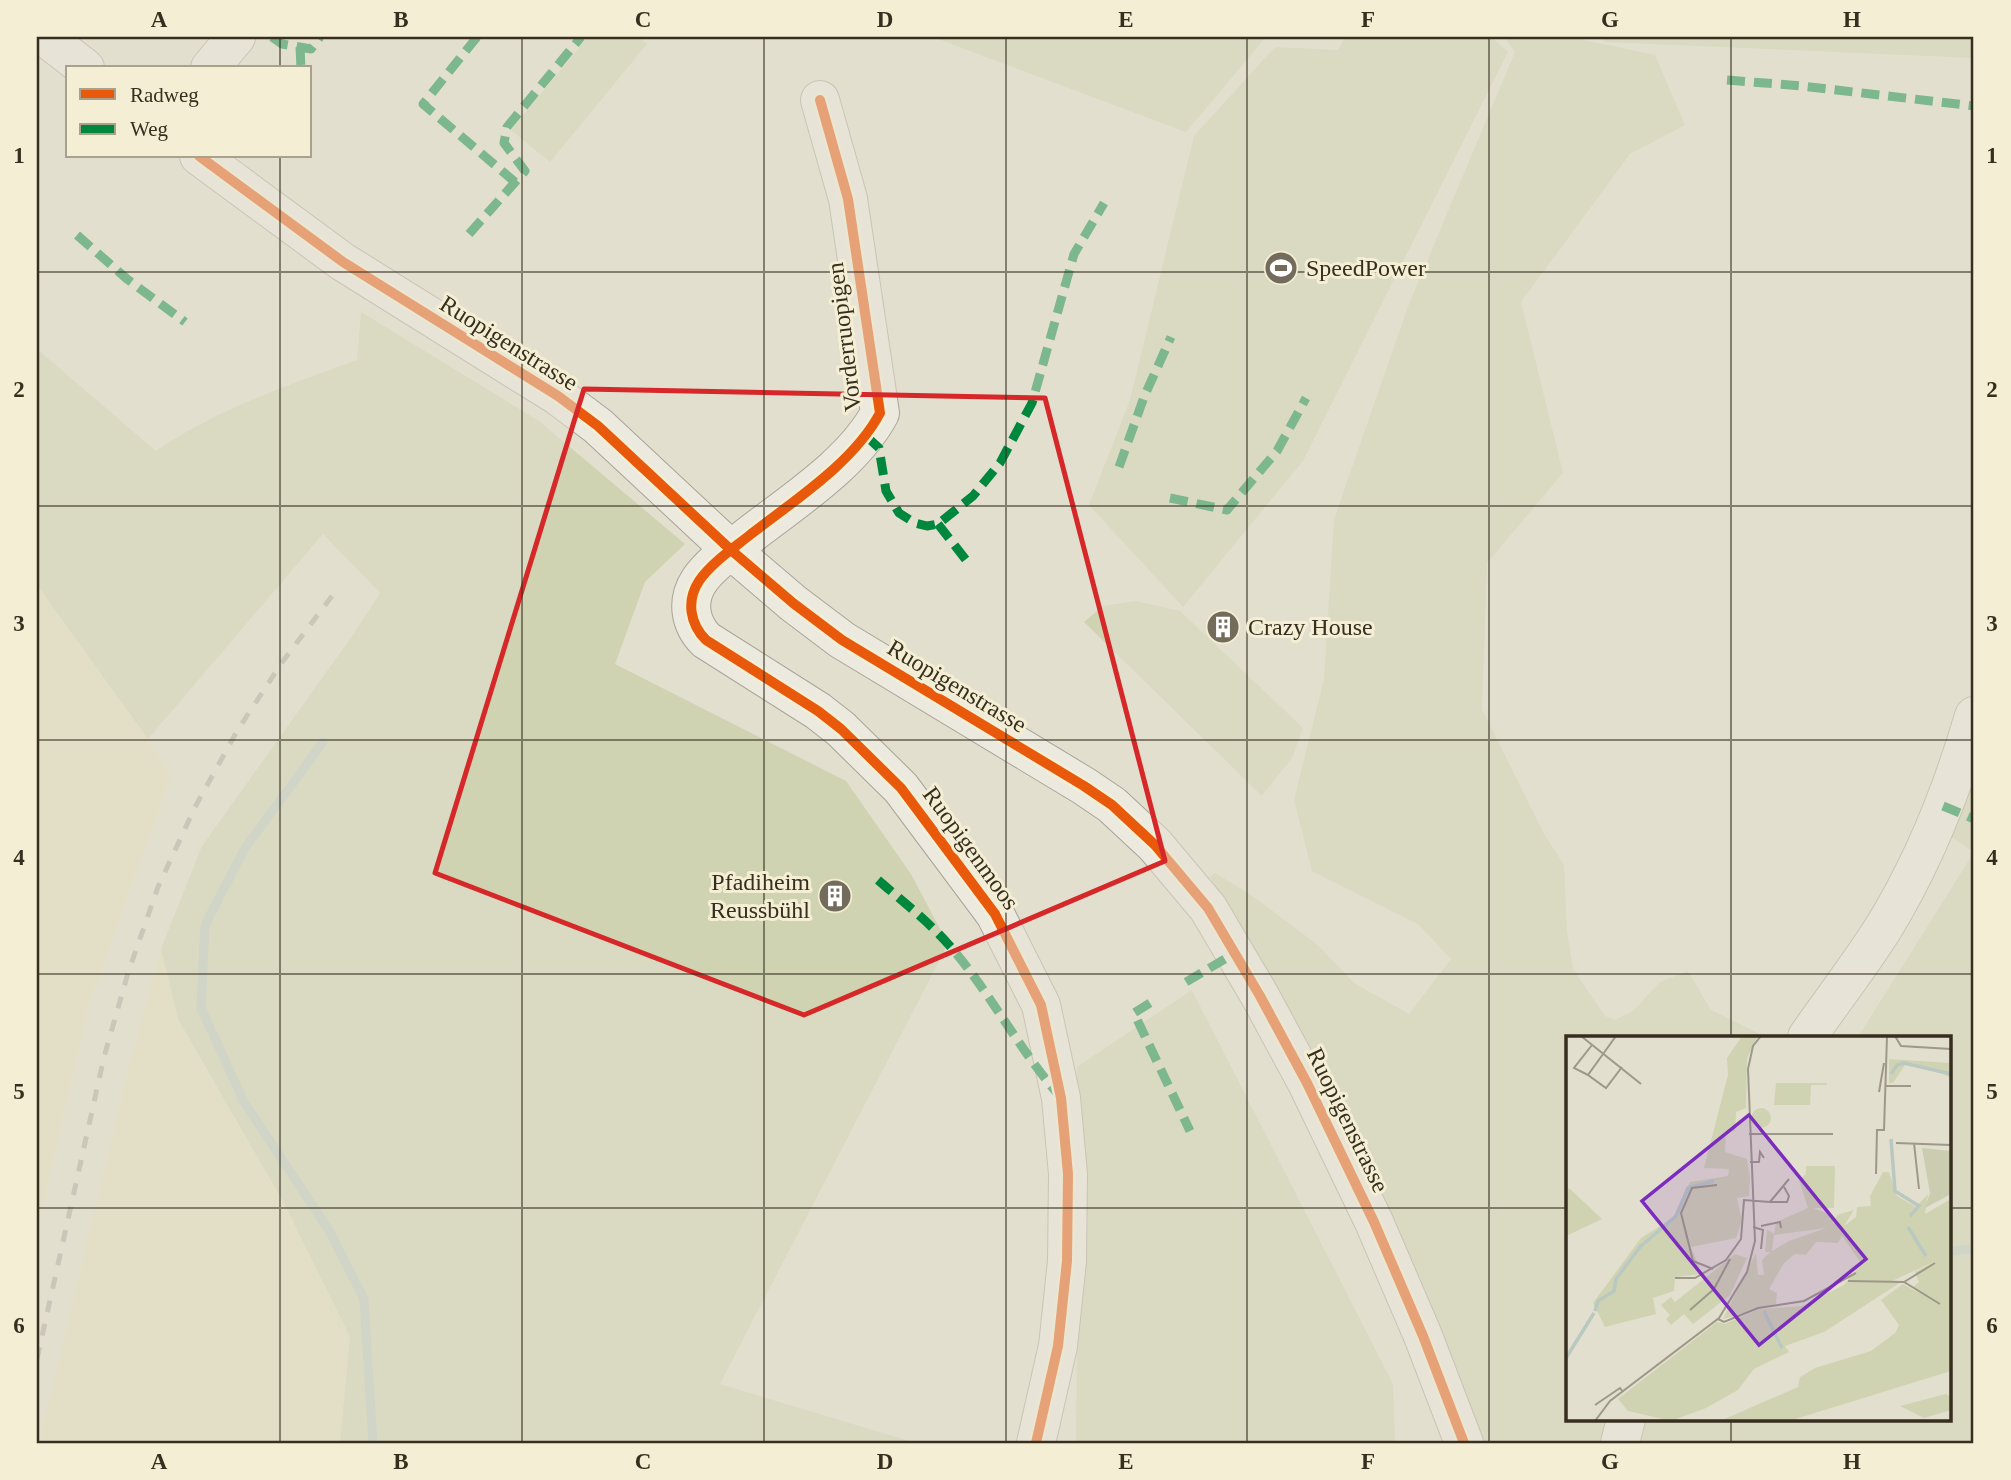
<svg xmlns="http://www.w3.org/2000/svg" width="2011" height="1480" font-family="Georgia,serif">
  <rect width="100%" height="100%" fill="#e3dfce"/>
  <!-- farmland -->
  <g fill="#e2e0bf">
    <path d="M37,585L148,739L171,777L89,1004L37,1231Z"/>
    <path d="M161,949L178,1019L284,1203L350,1337L340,1443H39L131,1057Z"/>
  </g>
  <!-- green -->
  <g fill="#cfd3b1">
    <path d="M588,37H638L647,44L550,162L511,130Z"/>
    <path d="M933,37H1266L1186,132Z"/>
    <path d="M1345,37H1491L1508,52L1303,461L1183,607L1089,505L1130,400L1194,136L1275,47L1338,50Z"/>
    <path d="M1505,37H1583L1584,40L1655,55L1685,125L1630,154L1521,302L1563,473L1487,563L1482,709L1543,832L1564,865L1567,932L1573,969L1605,1016L1615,1020L1633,1011L1660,982L1688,971L1711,1010L1766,1037H1568V1419H1613L1608,1443H1480L1385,1205L1279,990L1210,877L1215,873L1254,897L1319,946L1354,983L1409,1014L1451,959L1418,924L1312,871L1294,800L1324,679L1334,519L1409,304L1515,52Z"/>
    <path d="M1600,37H1974V58L1605,42Z"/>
    <path d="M361,312L539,421L685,544L645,582L615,664L846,781L911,874L948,944L720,1384L916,1443H340L350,1337L284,1203L178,1019L161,949L202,846L355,632L380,593L323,534L148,739L37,585V349L156,451C217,409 288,385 357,360Z"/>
    <path d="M1136,601L1180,611L1303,728L1292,758L1262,796L1084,622L1103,606Z"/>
    <path d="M1974,755V852L1948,835Z"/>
    <path d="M1974,852V1443H1635L1640,1419H1950V1037H1858Z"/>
    <path d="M1192,990L1393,1384L1395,1443H1076L1078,1252L1077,1067Z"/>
  </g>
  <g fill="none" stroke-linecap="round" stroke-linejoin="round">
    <!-- stream -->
    <g stroke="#b9c9c1" stroke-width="9">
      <path d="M323,742L245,848L205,925L201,1008L244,1102L330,1232L364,1299L373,1443"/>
      <path d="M1950,1251L1974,1249"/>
    </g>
    <defs>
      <g id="minor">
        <path d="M45,37L85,68"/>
        <path d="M210,68L236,37"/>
        <path d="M820,100L848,199L880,413C854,462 795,500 751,534C734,548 711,563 699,581C686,601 690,624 706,640L818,711L841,729L901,788L995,914L1041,1005L1061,1098L1068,1174L1067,1261L1058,1346L1036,1443"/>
        <path d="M199,156L343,262L558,396L598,426L731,550L793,603L842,640L1084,786L1112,805L1155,845L1208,908L1260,996L1307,1083L1374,1222L1423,1336L1464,1443"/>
        <path d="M1807,1037C1832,1001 1860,965 1884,927C1923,863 1953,788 1974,716"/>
        <path d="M1620,1443L1626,1419"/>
      </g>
    </defs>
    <!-- minor casing -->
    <use href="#minor" stroke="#a8a497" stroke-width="40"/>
    <!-- minor -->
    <use href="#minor" stroke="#ece9df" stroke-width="38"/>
    <!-- rail -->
    <path stroke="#aba99f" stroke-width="5" stroke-dasharray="12 12" stroke-linecap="butt" d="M37,1359L104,1057L128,973L158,887L195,807L237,731L283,661L335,592"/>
    <!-- quiet -->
    <g stroke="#00873e" stroke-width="9" stroke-dasharray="18 9" stroke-linecap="butt">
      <path d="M272,37L282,44L311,49L320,37"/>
      <path d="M477,37L423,104L515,182"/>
      <path d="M300,47L301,68"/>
      <path d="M1727,80L1802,86L1974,106"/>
      <path d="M469,234L525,171L504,143L507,127L581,37"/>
      <path d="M77,235L127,279L185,322"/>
      <path d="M866,436L879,448L886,491L899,513L915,523L927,526L938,524L973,496L1000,463L1032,403L1074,254L1104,203"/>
      <path d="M1119,467L1144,397L1171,337"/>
      <path d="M1170,498L1227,510L1277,451L1306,398"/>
      <path d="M938,524L966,560"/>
      <path d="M1943,806L1974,819"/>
      <path d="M878,880C902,901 928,921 949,945C989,991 1017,1046 1057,1093"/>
      <path d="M1186,982L1235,953"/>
      <path d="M1150,1003L1134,1013L1190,1131"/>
    </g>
    <defs>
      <g id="cycleway">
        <path d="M820,100L848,199L880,413C854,462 795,500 751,534C734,548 711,563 699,581C686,601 690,624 706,640L818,711L841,729L901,788L995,914L1041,1005L1061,1098L1068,1174L1067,1261L1058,1346L1036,1443"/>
        <path d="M199,156L343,262L558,396L598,426L731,550L793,603L842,640L1084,786L1112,805L1155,845L1208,908L1260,996L1307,1083L1374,1222L1423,1336L1464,1443"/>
      </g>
    </defs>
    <!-- cycleway casing -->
    <use href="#cycleway" stroke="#f4efd4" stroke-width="15"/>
    <!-- cycleway -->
    <use href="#cycleway" stroke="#e8590c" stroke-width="10"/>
  </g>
  <!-- marked area -->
  <path d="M0 0H2011V1480H0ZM584,389L1045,398L1165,861L804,1015L435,873Z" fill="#e3dfce" fill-opacity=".55" fill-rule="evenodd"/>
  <path fill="none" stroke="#d62828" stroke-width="5" stroke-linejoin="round" d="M584,389L1045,398L1165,861L804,1015L435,873Z"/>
  <!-- grid -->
  <path fill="none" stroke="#372e1f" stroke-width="2" stroke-opacity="0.55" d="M280,37V68M522,37V1443M764,37V1443M1006,37V1443M1247,37V1443M1489,37V1443M1731,37V1037M280,156V1443M37,272H1974M37,506H1974M37,740H1974M37,974H1974M37,1208H1568M1950,1208H1974M1731,1419V1443"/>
  <!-- icons -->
  <defs>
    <symbol id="stadium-disc" viewBox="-11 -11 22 22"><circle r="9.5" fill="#736c5c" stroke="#f4efd4"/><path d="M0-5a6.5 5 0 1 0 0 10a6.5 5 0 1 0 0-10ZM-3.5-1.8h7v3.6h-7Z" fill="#fff"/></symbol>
    <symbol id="building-disc" viewBox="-11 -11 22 22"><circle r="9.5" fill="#736c5c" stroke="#f4efd4"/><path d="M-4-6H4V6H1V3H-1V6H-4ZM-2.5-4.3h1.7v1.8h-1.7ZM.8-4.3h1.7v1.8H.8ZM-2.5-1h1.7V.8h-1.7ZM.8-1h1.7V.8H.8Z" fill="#fff"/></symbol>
  </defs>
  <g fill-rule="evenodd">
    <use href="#stadium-disc" x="1262" y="249" width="38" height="38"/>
    <use href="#building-disc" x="1204" y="608" width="38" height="38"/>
    <use href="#building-disc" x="816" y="877" width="38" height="38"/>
  </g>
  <g text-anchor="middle" stroke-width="6" stroke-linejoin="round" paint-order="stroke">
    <!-- poi labels -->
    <g font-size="24" fill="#372e1f" stroke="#f4efd4" text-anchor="start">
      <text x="1306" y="276">SpeedPower</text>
      <text x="1248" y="635">Crazy House</text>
      <text x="810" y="890" text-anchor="end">Pfadiheim<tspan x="810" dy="28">Reussbühl</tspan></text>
    </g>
    <!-- street labels -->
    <g font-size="24" fill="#372e1f" stroke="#f4efd4">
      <text transform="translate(844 337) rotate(-97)" y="8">Vorderruopigen</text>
      <text transform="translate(509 343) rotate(32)" y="8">Ruopigenstrasse</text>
      <text transform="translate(957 686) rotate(31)" y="8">Ruopigenstrasse</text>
      <text transform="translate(971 848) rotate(54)" y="8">Ruopigenmoos</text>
      <text transform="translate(1348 1120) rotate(64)" y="8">Ruopigenstrasse</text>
    </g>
  </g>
  <!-- overview -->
  <g transform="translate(1566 1036)">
    <rect width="385" height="385" fill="#e3dfce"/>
    <path d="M176,0H192L181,22L180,72L170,76L169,95L160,96L159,116L181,123L184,142L183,160L171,162L176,185L170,202L125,211L136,238L109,241L108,255L87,262L90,278L39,291L27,267L75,202L107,182L124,146L162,140L163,133L138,132L162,39L161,22ZM323,23L385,27V42L364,31L339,29L327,47H323ZM210,47H261V49H245L244,69H208ZM185 82a10 10 0 1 1 20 0a10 10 0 1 1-20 0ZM240,130H269L268,172H248L267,180V189L271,179L288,174L278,190L290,181L291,171L305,170L304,160L317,136H323L331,160L350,171L362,158L359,178L385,163V335L223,385H154L232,351L234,341L249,332L305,315L329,297L333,289L315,264L337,248L353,257L347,251L353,246L349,236L372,224L326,245L335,246L258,296L219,310L223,316L188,333L172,354L140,372L105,385L62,375L52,363L151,286L159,288L193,273L236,270L278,249L295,227L276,200L272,207L250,206L240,219L229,218L218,227L203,253L211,257L210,268L157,283L190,217L192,239H198L196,224L204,216H199L201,193L208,198L210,186L242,172L233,144L240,138ZM260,192L223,205L206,215L208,199ZM3,152L36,183L0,200V156ZM169,218L181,222L164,259L127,288L118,278L105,289L100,283L104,279L95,269L105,261L109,266ZM380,358L385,361V374L358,382L334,370Z" fill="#cfd3b1" fill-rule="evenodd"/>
    <path d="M356,112L385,115V158L359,172L364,157Z" fill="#cacdb0"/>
    <path fill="none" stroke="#b9c9c1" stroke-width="3.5" d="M325,38L331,29L338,27L385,38M325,103L329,155L353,170L344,180M342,191L360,220M29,275L32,265L48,255L50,243L74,211L110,180L122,152L148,145M198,275L216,312M0,322L28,277"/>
    <path fill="none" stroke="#9e9888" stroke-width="2" d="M15,0L75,48M50,0L22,39L40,52L56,31M329,0L335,10L385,13M22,39L8,32L26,9M319,50H345M313,56L318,27M183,98H267M330,107L385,109M348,107L353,153M184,126H193L194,116L198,122M310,138L311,94H318L321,0M204,166H221L223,160L218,151M195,190L214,186L215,192M187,191L197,194L195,213M147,233L127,225L115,177L126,152L151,149M109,242H129L160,224L175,203L178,164L204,166L223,143M282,245L338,246L374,268M338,246L369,227M124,274L148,253L164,223M152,283L158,286L192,272L238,265L290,237M29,369L54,352L57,356M29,385L44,365L153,282L181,236L189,205L182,33L187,10L195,0"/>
    <path fill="#7b2cbf" fill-opacity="0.15" stroke="#7b2cbf" stroke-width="3.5" d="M183,79L300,223L193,309L76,165Z"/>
    <rect width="385" height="385" fill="none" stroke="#372e1f" stroke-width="3.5"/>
  </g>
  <!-- border -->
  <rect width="2011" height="1480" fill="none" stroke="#f4efd4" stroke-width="77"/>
  <!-- legend -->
  <rect x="66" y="66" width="245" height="91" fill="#f4efd4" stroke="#a8a28c" stroke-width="2"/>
  <rect x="80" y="89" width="35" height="10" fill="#e8590c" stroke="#a8a28c" stroke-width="2"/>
  <text x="130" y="102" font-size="21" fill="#372e1f">Radweg</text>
  <rect x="80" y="124" width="35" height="10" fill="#00873e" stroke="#a8a28c" stroke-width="2"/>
  <text x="130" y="136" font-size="21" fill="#372e1f">Weg</text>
  <rect x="38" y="38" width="1934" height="1404" fill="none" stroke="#372e1f" stroke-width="2.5"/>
  <g font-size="23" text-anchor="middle" font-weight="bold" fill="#372e1f">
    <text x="159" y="27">A</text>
    <text x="401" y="27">B</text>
    <text x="643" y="27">C</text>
    <text x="885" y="27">D</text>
    <text x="1126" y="27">E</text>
    <text x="1368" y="27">F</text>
    <text x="1610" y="27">G</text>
    <text x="1852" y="27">H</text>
    <text x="19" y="163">1</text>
    <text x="1992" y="163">1</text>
    <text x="19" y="397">2</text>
    <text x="1992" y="397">2</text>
    <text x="19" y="631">3</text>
    <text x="1992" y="631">3</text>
    <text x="19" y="865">4</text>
    <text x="1992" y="865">4</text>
    <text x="19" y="1099">5</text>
    <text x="1992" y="1099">5</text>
    <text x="19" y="1333">6</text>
    <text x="1992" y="1333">6</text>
    <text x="159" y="1469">A</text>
    <text x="401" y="1469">B</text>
    <text x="643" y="1469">C</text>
    <text x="885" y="1469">D</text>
    <text x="1126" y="1469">E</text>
    <text x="1368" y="1469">F</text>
    <text x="1610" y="1469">G</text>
    <text x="1852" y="1469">H</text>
  </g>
</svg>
